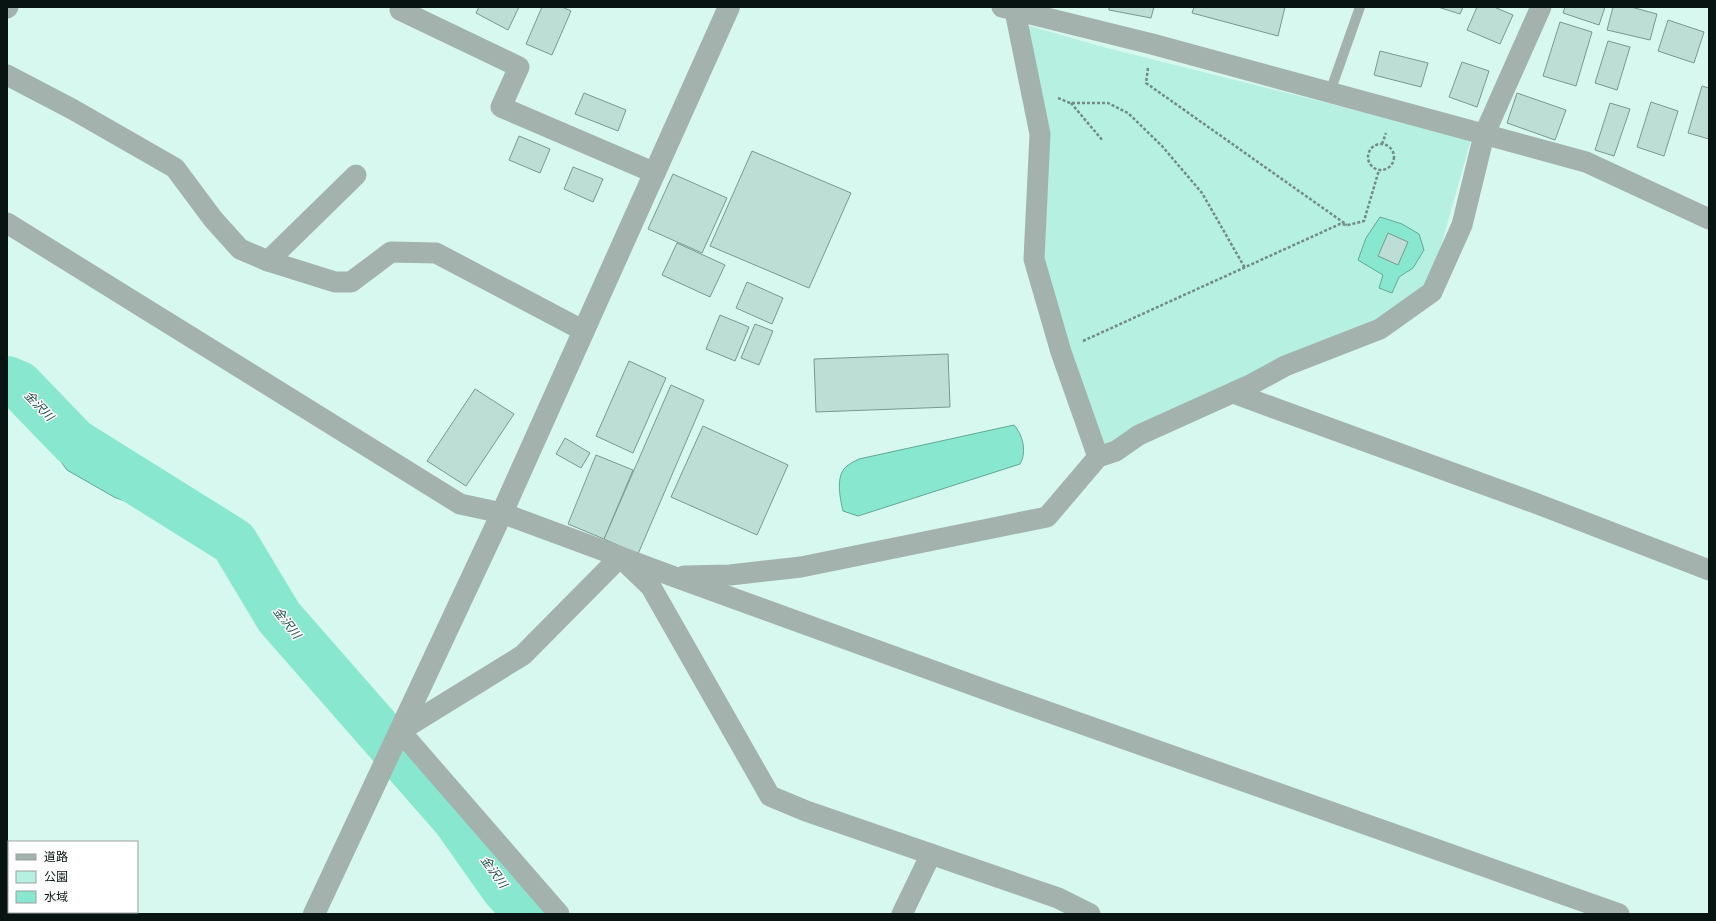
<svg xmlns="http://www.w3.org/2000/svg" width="1716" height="921" font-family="Arial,'Noto Sans JP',sans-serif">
  <rect width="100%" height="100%" fill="#d6f8ee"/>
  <!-- green -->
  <path fill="#b5f0e0" d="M1026,25L1103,47L1471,139L1432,278L1382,319L1100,450L1040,257L1050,130L1038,88Z"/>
  <!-- water -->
  <g fill="#88e7cf" stroke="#62a896">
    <path d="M1380,217L1402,224L1419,234L1424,250L1413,268L1399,277L1392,293L1379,288L1383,275L1358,260L1366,238Z"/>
    <path d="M17,372L58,439L82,458L118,482L152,499L235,530L249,547L283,608L300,629L287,635L276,620L231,546L184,524L114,497L67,470L23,409L7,398V387Z"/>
    <path d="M1014,425C1023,435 1027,452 1020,464L858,516L843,511C840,498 835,475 847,466C851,463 855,461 859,459Z"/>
    <path d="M314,642L351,680L376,714L375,746L332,682L301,649Z"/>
    <path d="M412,760L515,889L504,898L402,772Z"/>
    <path d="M532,906L539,914H520Z"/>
  </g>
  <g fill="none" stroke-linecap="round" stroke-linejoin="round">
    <!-- river -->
    <path stroke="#88e7cf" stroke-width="48" d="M7,380L19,385L74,442L234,542L279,617L456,819L504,887L528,914"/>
  </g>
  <!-- building -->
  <g fill="#bdded5" stroke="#799990">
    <path d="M479,7H519L508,30L476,13Z"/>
    <path d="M542,7H562L571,11L552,55L526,44Z"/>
    <path d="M1109,7H1154L1151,18L1109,10Z"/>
    <path d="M1194,7H1285L1278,36L1192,13Z"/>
    <path d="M1438,7H1463L1460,14Z"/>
    <path d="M1477,7H1494L1513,15L1500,44L1467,30Z"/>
    <path d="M1565,7H1605L1599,25L1563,13Z"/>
    <path d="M1613,7H1631L1657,14L1650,40L1607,30Z"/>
    <path d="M1668,20L1704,32L1694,63L1658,51Z"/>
    <path d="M1560,22L1592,32L1576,86L1543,76Z"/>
    <path d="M1608,41L1630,47L1617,90L1595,83Z"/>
    <path d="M1380,51L1428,63L1421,87L1374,75Z"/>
    <path d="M1462,62L1489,71L1477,107L1449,97Z"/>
    <path d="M1702,86L1709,88V139L1688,133Z"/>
    <path d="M584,93L626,110L618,131L575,114Z"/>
    <path d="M1517,93L1566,110L1555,140L1507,123Z"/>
    <path d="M1651,102L1678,111L1664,156L1637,147Z"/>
    <path d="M1610,103L1630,109L1614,156L1595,150Z"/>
    <path d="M519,136L550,149L540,173L509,160Z"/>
    <path d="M752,151L851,193L809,288L710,246Z"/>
    <path d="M573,167L603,179L593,202L564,189Z"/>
    <path d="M673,174L727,198L702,253L648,229Z"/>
    <path d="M1388,233L1408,242L1398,265L1378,256Z"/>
    <path d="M677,243L725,265L710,297L662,275Z"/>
    <path d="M747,282L783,298L772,324L736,308Z"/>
    <path d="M720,315L749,327L735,361L706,349Z"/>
    <path d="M755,324L773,331L759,365L741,358Z"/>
    <path d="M948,354L950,407L816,412L814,359Z"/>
    <path d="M629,361L666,378L633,453L596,436Z"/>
    <path d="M671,385L704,400L638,554L604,539Z"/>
    <path d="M475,389L514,414L466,486L427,461Z"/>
    <path d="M703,426L788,465L757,535L671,497Z"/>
    <path d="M565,438L590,453L581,468L556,454Z"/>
    <path d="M596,455L633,470L604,539L568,524Z"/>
  </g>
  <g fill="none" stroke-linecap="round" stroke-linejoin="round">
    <!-- path -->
    <g stroke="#738b84" stroke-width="2.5" stroke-dasharray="3 2" stroke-linecap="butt">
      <path d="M1148,68L1146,83L1347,225"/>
      <path d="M1058,98L1070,103H1108L1128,113L1162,146L1202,193L1245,268"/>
      <path d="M1071,103L1103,141"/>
      <circle cx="1381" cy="157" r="13"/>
      <path d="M1382,144L1386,133"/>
      <path d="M1083,341L1340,224L1348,225L1364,221L1379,170"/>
    </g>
    <!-- service -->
    <path stroke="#a4b2ae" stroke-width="10" d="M1330,92L1360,7"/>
    <!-- minor -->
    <g stroke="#a4b2ae" stroke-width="21">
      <path d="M402,7L400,10L519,67L501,107L655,173"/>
      <path d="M1002,7L1152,44L1586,162L1709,219"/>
      <path d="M7,8L8,7"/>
      <path d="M1015,11L1040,134L1034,259L1061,352L1098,457"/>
      <path d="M7,75L72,109L175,168L213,219L240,249L268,261L335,282H351L391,252L436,253L584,331"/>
      <path d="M7,223L460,504L502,513L672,576L989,691L1619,914"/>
      <path d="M268,261L356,175"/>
      <path d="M1233,393L1535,503L1709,570"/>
      <path d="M684,576L730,575L801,567L1047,517L1098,457L1116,451L1139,435L1252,384L1285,366L1380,329L1432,292L1462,225L1484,135L1541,7"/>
      <path d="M559,914L400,731L523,655L620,557L651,587L770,796L806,811L1058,898L1090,914"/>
      <path d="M902,914L931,854"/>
    </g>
    <!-- tertiary -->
    <path stroke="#a4b2ae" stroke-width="22" d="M314,914L502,513L729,7"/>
  </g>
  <g text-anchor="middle" stroke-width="3" stroke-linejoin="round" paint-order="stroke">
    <!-- water labels -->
    <g font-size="12" font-style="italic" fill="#1f4a40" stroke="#fff">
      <text transform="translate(39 406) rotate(46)" y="4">金沢川</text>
      <text transform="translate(287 623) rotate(52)" y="4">金沢川</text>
      <text transform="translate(494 872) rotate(54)" y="4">金沢川</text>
    </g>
  </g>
  <!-- border -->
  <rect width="1716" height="921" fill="none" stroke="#081411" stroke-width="16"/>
  <!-- legend -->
  <rect x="8" y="841" width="130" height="72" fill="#ffffff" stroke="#9ca1a0"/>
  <rect x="16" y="854" width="20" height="6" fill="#a4b2ae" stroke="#9ca1a0"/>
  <text x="44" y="861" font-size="12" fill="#081411">道路</text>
  <rect x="16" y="871" width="20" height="12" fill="#b5f0e0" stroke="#9ca1a0"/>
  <text x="44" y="881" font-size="12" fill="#081411">公園</text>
  <rect x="16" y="891" width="20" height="12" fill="#88e7cf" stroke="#9ca1a0"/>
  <text x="44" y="901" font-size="12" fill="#081411">水域</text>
</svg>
